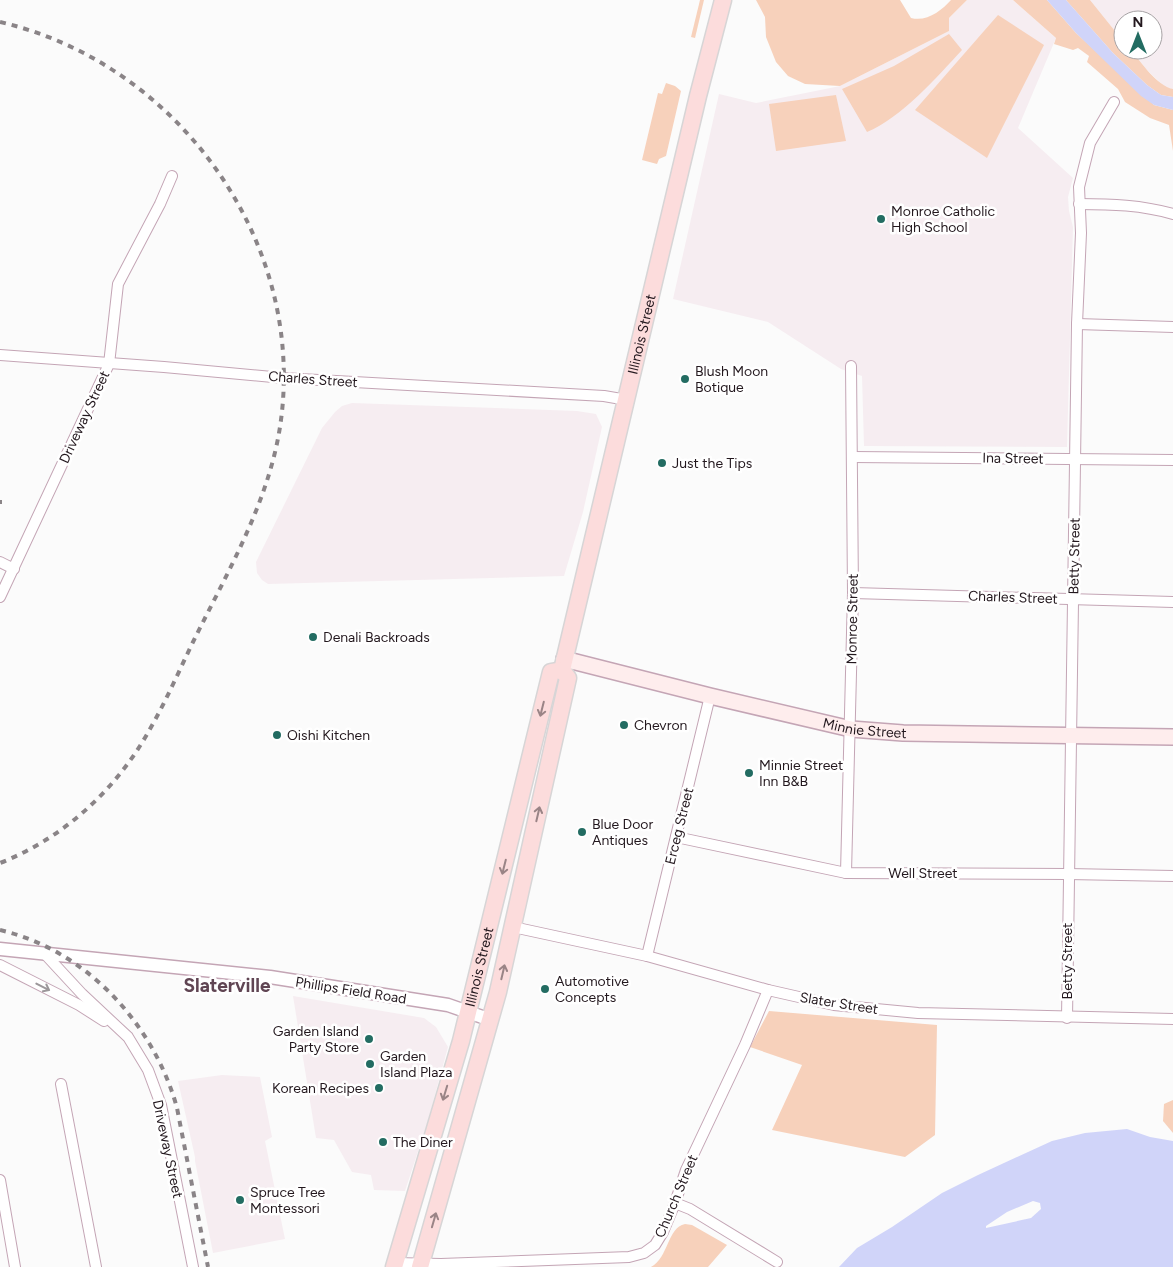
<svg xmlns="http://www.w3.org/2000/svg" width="1173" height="1267" font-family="Figtree,sans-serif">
  <rect width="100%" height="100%" fill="#fbfbfb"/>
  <!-- built -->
  <g fill="#f6edf1">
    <path d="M967,0H1013L1056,38L1018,128L1073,178L1068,197L1069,211L1073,227L1067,447L864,446L862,376L841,369L768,322L673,299L719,94L756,103L840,86L949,31V18Z"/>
    <path d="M1090,0H1173V89L1166,88L1147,70L1131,50H1153V20H1123V41Z"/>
    <path d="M352,403L577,411L596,414L602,427L583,512L564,576L268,584L262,580L257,573L256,562L322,428L335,412L342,406Z"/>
    <path d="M293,996L424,1018L436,1027L448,1047L427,1124L405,1191L374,1190L371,1175L352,1172L334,1140L316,1138Z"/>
    <path d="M222,1075L260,1077L272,1137L265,1141L285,1239L213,1253L195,1161V1157L178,1081Z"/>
  </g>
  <!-- green -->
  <g fill="#f7d1bb">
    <path d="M700,0H704L695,38L691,37Z"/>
    <path d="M756,0H900L911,18C927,22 941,11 951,0H967L949,18V31L840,86L805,84L788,76L776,62L766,37L765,17Z"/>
    <path d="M1013,0H1047L1076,33L1154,105L1173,110V151L1169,125L1150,118L1125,102L1118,89L1087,62L1089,56L1078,48L1073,50L1054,44L1056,38Z"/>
    <path d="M1066,0H1090L1123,41V50H1131C1141,62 1157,86 1173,89V97L1161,95L1147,85L1113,53Z"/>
    <path d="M998,15L1044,45L987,158L915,110Z"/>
    <path d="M949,34L962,50C938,76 900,119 867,132L842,89L894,66Z"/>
    <path d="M666,83L675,86L681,91L666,156L659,159L657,164L642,160L658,93L662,94Z"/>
    <path d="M836,95L846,141L776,151L769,104Z"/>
    <path d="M769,1011L937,1025L935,1135L905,1157L772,1130L802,1065L750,1047Z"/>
    <path d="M1173,1100V1133L1163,1121L1164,1104Z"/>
    <path d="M685,1224L692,1225L727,1245L708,1267H651C669,1257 667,1228 685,1224Z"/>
  </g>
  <!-- water -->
  <g fill="#d0d4f9" fill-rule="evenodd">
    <path d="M1047,0H1066L1113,53L1147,85L1161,95L1173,97V110L1154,105L1141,96L1076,33Z"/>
    <path d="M1127,1129L1150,1137L1173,1141V1267H839L857,1248L892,1227L942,1193L978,1175L1052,1141L1085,1133ZM1033,1201L1040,1203L1041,1209L1031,1218L986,1228V1226L1007,1212Z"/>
  </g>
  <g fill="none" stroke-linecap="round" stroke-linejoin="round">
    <defs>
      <g id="minor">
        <path d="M1079,204C1111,204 1142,205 1173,214"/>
        <path d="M1077,324L1173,327"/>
        <path d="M0,355L164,367L283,378L604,396L627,400"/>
        <path d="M853,457L1173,460"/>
        <path d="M0,562L14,569"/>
        <path d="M853,593L1173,602"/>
        <path d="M0,597L109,364L118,284L160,204L172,176"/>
        <path d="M676,837L846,873L1068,874L1173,876"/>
        <path d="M846,873L853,593L851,366"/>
        <path d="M513,927L647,956L768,990L834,1005L918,1013L1173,1019"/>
        <path d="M44,953L82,994L128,1037L148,1070L161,1105L193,1267"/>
        <path d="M647,956L710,696"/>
        <path d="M0,965L79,1005L104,1021"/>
        <path d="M1067,1018L1077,324L1081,233L1079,187L1090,143L1114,102"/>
        <path d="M61,1084L96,1267"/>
        <path d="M0,1180L15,1267"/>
        <path d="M675,1203L690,1209L777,1262"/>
        <path d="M395,1263L441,1264L629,1257L644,1253L655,1245L663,1232L675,1203L686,1170L745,1045L768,990"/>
      </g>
      <path id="tertiary" d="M0,949L270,977L448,1005L491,1020"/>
      <g id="secondary">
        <path id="s1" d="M564,659L710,696L851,729L903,733L1173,737"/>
      </g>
      <g id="primary">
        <path id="s2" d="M562,670L698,96L723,0"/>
        <path id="s3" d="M394,1267L461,1041L551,672L562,670"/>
        <path d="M420,1267L498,992L568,678L562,670"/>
      </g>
    </defs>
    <!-- minor casing -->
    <use href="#minor" stroke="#c4a5b5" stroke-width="12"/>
    <!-- tertiary casing -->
    <use href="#tertiary" stroke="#c4a5b5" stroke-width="15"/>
    <!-- secondary casing -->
    <use href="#secondary" stroke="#c4a5b5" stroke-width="18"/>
    <!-- primary casing -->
    <use href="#primary" stroke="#d7d5d6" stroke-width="19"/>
    <!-- minor -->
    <use href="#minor" stroke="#fff" stroke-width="10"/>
    <!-- tertiary -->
    <use href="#tertiary" stroke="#fff" stroke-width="12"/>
    <!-- secondary -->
    <use href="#secondary" stroke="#feeded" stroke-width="15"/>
    <!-- primary -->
    <use href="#primary" stroke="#fcdcdc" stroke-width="16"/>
    <!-- rail -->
    <g stroke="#8a8487" stroke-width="4" stroke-dasharray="6 6" stroke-linecap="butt">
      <path d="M0,22C181,64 311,248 279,433C266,507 226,575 193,642C179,671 166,701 150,729C117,789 64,838 0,863"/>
      <path d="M0,502H2"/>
      <path d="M0,930C86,950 154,1024 177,1108L208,1267"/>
    </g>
  </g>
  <!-- one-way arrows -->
  <defs><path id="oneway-shaft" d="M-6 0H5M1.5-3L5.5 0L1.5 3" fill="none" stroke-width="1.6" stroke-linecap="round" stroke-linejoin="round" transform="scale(1.25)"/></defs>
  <g stroke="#9a8486">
    <use href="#oneway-shaft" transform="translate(542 709) rotate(104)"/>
    <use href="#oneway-shaft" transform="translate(538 814) rotate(-77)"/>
    <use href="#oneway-shaft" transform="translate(504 867) rotate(104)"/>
    <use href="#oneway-shaft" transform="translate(503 972) rotate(-77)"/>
    <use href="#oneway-shaft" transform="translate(445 1093) rotate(107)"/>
    <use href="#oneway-shaft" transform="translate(434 1220) rotate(-74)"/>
  </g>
  <use stroke="#9c979a" href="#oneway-shaft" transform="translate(43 987) rotate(27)"/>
  <!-- markers -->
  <g fill="#236c62" stroke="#fff" stroke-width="2">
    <circle cx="881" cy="219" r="5"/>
    <circle cx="685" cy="379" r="5"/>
    <circle cx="662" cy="463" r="5"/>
    <circle cx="313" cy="637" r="5"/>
    <circle cx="624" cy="725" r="5"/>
    <circle cx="277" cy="735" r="5"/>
    <circle cx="749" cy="773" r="5"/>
    <circle cx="582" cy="832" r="5"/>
    <circle cx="545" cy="989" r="5"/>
    <circle cx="369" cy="1039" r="5"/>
    <circle cx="370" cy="1064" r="5"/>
    <circle cx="379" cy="1088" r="5"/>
    <circle cx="383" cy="1142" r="5"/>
    <circle cx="240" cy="1200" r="5"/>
  </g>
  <g text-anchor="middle" stroke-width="5" stroke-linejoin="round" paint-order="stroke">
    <!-- poi labels -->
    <g font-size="14" fill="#23181e" stroke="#fff" text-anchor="start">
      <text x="891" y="216">Monroe Catholic<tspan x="891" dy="16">High School</tspan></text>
      <text x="695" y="376">Blush Moon<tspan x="695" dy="16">Botique</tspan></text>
      <text x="672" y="468">Just the Tips</text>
      <text x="323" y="642">Denali Backroads</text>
      <text x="634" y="730">Chevron</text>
      <text x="287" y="740">Oishi Kitchen</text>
      <text x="759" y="770">Minnie Street<tspan x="759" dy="16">Inn B&amp;B</tspan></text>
      <text x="592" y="829">Blue Door<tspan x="592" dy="16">Antiques</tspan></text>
      <text x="555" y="986">Automotive<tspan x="555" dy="16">Concepts</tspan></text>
      <text x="359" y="1036" text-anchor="end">Garden Island<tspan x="359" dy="16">Party Store</tspan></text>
      <text x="380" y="1061">Garden<tspan x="380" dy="16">Island Plaza</tspan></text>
      <text x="369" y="1093" text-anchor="end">Korean Recipes</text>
      <text x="393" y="1147">The Diner</text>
      <text x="250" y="1197">Spruce Tree<tspan x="250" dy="16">Montessori</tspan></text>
    </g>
    <!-- street labels -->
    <g font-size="14" fill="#23181e" stroke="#fff">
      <text dy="5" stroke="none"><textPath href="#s2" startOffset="345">Illinois Street</textPath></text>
      <text transform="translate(313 379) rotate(4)" y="5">Charles Street</text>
      <text transform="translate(84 417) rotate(-65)" y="5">Driveway Street</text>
      <text transform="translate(1013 458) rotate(1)" y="5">Ina Street</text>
      <text transform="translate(1074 556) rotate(-89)" y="5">Betty Street</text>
      <text transform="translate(1013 597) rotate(2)" y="5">Charles Street</text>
      <text transform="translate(852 619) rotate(-89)" y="5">Monroe Street</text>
      <text dy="5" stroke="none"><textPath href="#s1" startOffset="309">Minnie Street</textPath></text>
      <text transform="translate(679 826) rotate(-76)" y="5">Erceg Street</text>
      <text x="923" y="878">Well Street</text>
      <text transform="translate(1067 961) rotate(-90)" y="5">Betty Street</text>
      <text dy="5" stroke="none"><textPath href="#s3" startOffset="312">Illinois Street</textPath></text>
      <text transform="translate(351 990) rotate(9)" y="5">Phillips Field Road</text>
      <text transform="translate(839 1003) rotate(9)" y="5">Slater Street</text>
      <text transform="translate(168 1149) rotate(78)" y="5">Driveway Street</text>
      <text transform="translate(676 1196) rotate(-67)" y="5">Church Street</text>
    </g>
    <!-- district labels -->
    <g font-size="19" font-weight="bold" fill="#604553" stroke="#fff">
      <text x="227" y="992">Slaterville</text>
    </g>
  </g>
  <!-- north arrow -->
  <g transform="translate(1138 35)"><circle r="24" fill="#ffffff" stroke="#a7a3a5"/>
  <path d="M0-4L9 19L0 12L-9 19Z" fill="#236c62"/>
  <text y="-8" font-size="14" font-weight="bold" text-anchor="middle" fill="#23181e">N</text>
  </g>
</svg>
